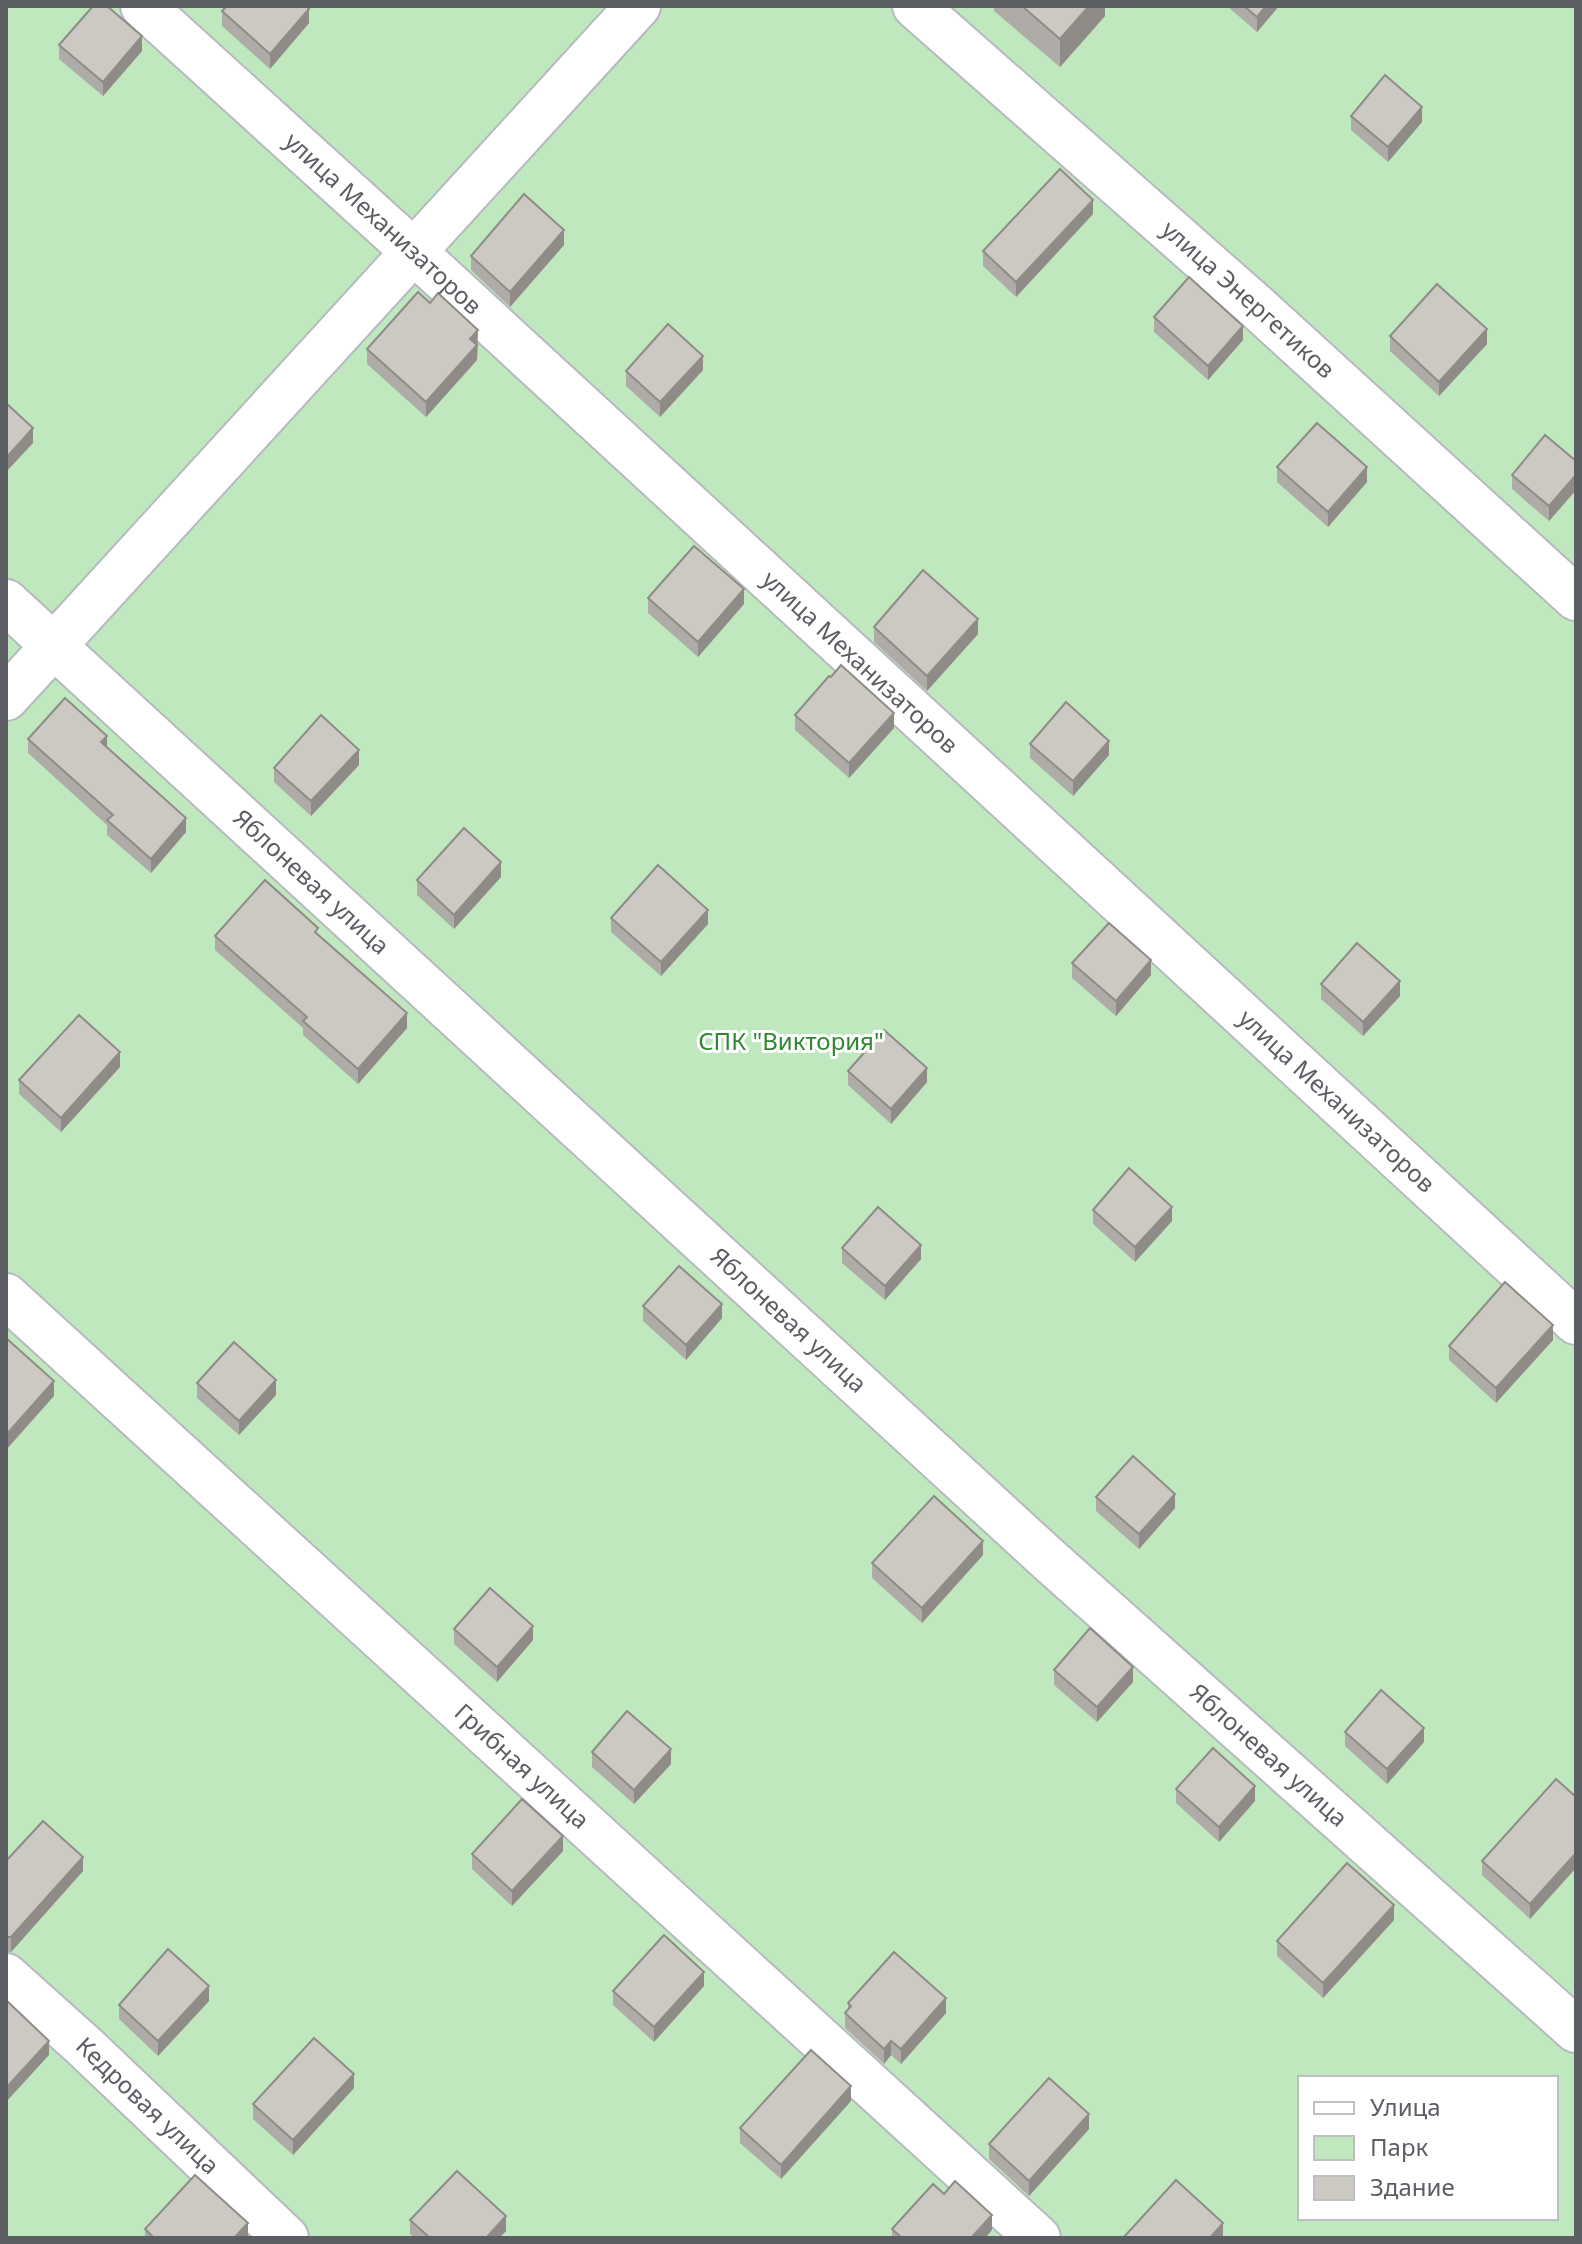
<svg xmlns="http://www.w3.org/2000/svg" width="1582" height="2244" font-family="'Noto Sans',sans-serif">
  <rect width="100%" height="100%" fill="#efece3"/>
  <!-- green -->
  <path fill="#bfe8be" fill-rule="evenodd" d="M6,6H1576V2238H6ZM1300,2078H1556V2218H1300Z"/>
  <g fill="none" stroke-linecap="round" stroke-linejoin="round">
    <defs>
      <g id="street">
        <path id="s1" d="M143,6L414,252L1576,1322"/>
        <path id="s2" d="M915,6L1258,308L1576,598"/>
        <path id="s3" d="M6,602L1047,1558L1576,2030"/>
        <path d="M6,698L638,6"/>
        <path id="s4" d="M6,1296L1038,2238"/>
        <path id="s5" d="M6,1976L84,2046L286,2238"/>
      </g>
    </defs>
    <!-- street casing -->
    <use href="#street" stroke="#b6b9be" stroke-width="48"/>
    <!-- street -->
    <use href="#street" stroke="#fff" stroke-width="44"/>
  </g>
  <!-- wall -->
  <g fill="#afaca7">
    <path d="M994,6H1105V16L1060,67L994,11Z"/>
    <path d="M1227,6H1279L1257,32Z"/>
    <path d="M222,11L309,23L270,69L222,26Z"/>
    <path d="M59,45L142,51L103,96L59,59Z"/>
    <path d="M1351,116L1422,122L1388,162L1351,130Z"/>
    <path d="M1093,214L1016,297L983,266V251Z"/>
    <path d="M564,245L510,307L471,270V256Z"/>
    <path d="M1154,317L1243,340L1208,380L1154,332Z"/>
    <path d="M1390,336L1487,344L1439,396L1390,351Z"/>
    <path d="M478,344L477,360L426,417L367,364V349Z"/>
    <path d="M703,370L660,417L626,386V371Z"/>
    <path d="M1576,461V490L1549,521L1512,489V475Z"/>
    <path d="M1277,467L1367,482L1328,527L1277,482Z"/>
    <path d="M648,598L744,604L698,657L648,613Z"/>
    <path d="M874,627L978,634L927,691L874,642Z"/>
    <path d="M795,715L894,728L849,778L795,730Z"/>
    <path d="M28,739L107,748L186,832L151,873L107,835V825L28,753Z"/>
    <path d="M1030,744L1109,755L1073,796L1030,758Z"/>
    <path d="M359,765L311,816L274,782V768Z"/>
    <path d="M501,877L454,929L417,895V880Z"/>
    <path d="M611,918L708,924L661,976L611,932Z"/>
    <path d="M318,935L407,1028L358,1084L303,1035V1028L215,950V936Z"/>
    <path d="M1072,963L1151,975L1116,1016L1072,978Z"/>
    <path d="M1321,984L1400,996L1363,1036L1321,999Z"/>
    <path d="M120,1067L61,1132L19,1094V1080Z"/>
    <path d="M848,1071L927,1082L891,1124L848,1085Z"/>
    <path d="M1093,1210L1172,1221L1135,1262L1093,1224Z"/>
    <path d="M842,1248L921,1259L885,1300L842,1263Z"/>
    <path d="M643,1306L722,1318L686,1360L643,1321Z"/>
    <path d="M1553,1340L1496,1403L1449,1360V1346Z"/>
    <path d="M197,1383L276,1395L239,1435L197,1398Z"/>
    <path d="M1096,1497L1175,1508L1139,1549L1096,1511Z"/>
    <path d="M983,1555L922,1623L872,1578V1563Z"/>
    <path d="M454,1629L533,1640L497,1682L454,1644Z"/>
    <path d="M1054,1670L1133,1682L1097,1722L1054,1685Z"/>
    <path d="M1345,1732L1424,1742L1387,1784L1345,1746Z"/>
    <path d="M592,1752L671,1764L634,1804L592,1767Z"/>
    <path d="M1176,1789L1255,1801L1219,1842L1176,1803Z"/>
    <path d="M1576,1797L1530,1919L1482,1875V1861Z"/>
    <path d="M563,1851L512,1906L472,1869V1854Z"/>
    <path d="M6,1861L83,1871L11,1952H6Z"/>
    <path d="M1394,1920L1323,1998L1277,1956V1941Z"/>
    <path d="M704,1986L654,2042L613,2005V1991Z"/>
    <path d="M209,2001L158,2056L119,2019V2005Z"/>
    <path d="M848,2003L946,2013L901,2064L891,2055L884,2064L845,2028V2013L848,2010Z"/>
    <path d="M354,2088L293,2155L253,2119V2104Z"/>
    <path d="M851,2101L781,2179L740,2143V2128Z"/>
    <path d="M1089,2129L1029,2196L989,2159V2144Z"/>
    <path d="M944,2194L992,2230L985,2238H892V2229Z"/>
    <path d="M410,2220L506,2231L499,2238H414L410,2234Z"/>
    <path d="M248,2223V2238H145V2229Z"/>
  </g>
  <!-- shaded-wall -->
  <g fill="#8f8c88">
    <path d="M1089,6H1105V16L1060,67V39Z"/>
    <path d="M1266,6H1279L1257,32V17Z"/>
    <path d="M309,9V23L270,69V54Z"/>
    <path d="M142,36V51L103,96V82Z"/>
    <path d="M1422,107V122L1388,162V147Z"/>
    <path d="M1093,200V214L1016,297V282Z"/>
    <path d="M564,230V245L510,307V292Z"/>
    <path d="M1243,326V340L1208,380V366Z"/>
    <path d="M1487,329V344L1439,396V382Z"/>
    <path d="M478,330L477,360L426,417V402L470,339Z"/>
    <path d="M703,356V370L660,417V402Z"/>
    <path d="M33,428V443L6,472V458Z"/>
    <path d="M1367,467V482L1328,527V512Z"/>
    <path d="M1576,475V490L1549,521V506Z"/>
    <path d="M744,589V604L698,657V642Z"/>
    <path d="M978,619V634L927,691V676Z"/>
    <path d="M894,713V728L849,778V763Z"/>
    <path d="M107,736V751L101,742Z"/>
    <path d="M1109,741V755L1073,796V781Z"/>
    <path d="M359,750V765L311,816V801Z"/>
    <path d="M186,818V832L151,873V859Z"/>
    <path d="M501,862V877L454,929V915Z"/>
    <path d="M708,910V924L661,976V962Z"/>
    <path d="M1151,960V975L1116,1016V1001Z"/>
    <path d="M1400,981V996L1363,1036V1022Z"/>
    <path d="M407,1013V1028L358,1084V1069Z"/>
    <path d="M120,1052V1067L61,1132V1118Z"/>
    <path d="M927,1068V1082L891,1124V1109Z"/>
    <path d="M1172,1207V1221L1135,1262V1247Z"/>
    <path d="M921,1245V1259L885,1300V1286Z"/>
    <path d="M722,1304V1318L686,1360V1345Z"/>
    <path d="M1553,1325V1340L1496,1403V1388Z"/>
    <path d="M276,1380V1395L239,1435V1421Z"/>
    <path d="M54,1381V1396L6,1450V1435Z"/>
    <path d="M1175,1494V1508L1139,1549V1534Z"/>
    <path d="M983,1541V1555L922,1623V1608Z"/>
    <path d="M533,1626V1640L497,1682V1667Z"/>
    <path d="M1133,1667V1682L1097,1722V1707Z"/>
    <path d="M1424,1728V1742L1387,1784V1769Z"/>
    <path d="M671,1749V1764L634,1804V1790Z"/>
    <path d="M1255,1786V1801L1219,1842V1827Z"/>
    <path d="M563,1836V1851L512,1906V1891Z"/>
    <path d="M1576,1853V1868L1530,1919V1904Z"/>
    <path d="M83,1857V1871L11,1952V1937Z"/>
    <path d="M1394,1905V1920L1323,1998V1983Z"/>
    <path d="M704,1972V1986L654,2042V2027Z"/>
    <path d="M209,1986V2001L158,2056V2041Z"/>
    <path d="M946,1998V2013L901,2064V2049Z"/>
    <path d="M49,2041V2055L6,2102V2088Z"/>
    <path d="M891,2041V2055L884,2064V2049Z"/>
    <path d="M354,2074V2088L293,2155V2140Z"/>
    <path d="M851,2086V2101L781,2179V2165Z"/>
    <path d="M1089,2114V2129L1029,2196V2181Z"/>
    <path d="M992,2215V2230L985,2238H971Z"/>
    <path d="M506,2216V2231L499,2238H486Z"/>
    <path d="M248,2223V2238H234Z"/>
    <path d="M1223,2223V2238H1210Z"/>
  </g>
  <!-- building -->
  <g fill="#ccc8c2" stroke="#8f8c88" stroke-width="2">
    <path d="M93,6H107L142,36L103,82L59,45Z"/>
    <path d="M227,6H306L309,9L270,54L222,11Z"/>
    <path d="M1022,6H1089L1060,39Z"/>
    <path d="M1244,6H1266L1257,17Z"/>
    <path d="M1385,75L1422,107L1388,147L1351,116Z"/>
    <path d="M1060,169L1093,200L1016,282L983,251Z"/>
    <path d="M524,194L564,230L510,292L471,256Z"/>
    <path d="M1189,277L1243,326L1208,366L1154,317Z"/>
    <path d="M1437,284L1487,329L1439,382L1390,336Z"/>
    <path d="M418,292L430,303L438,293L478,330L470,339L477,345L426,402L367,349Z"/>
    <path d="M668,324L703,356L660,402L626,371Z"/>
    <path d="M6,403L33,428L6,458Z"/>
    <path d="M1317,423L1367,467L1328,512L1277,467Z"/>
    <path d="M1545,435L1576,461V475L1549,506L1512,475Z"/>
    <path d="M694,546L744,589L698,642L648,598Z"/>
    <path d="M923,570L978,619L927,676L874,627Z"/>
    <path d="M841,665L894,713L849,763L795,715L829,676L831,677Z"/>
    <path d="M65,698L107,736L101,742L186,818L151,859L107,820L113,815L28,739Z"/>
    <path d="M1066,702L1109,741L1073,781L1030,744Z"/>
    <path d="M321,715L359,750L311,801L274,768Z"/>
    <path d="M464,828L501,862L454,915L417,880Z"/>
    <path d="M658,865L708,910L661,962L611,918Z"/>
    <path d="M265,880L318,928L315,932L407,1013L358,1069L303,1021L307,1017L215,936Z"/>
    <path d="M1109,923L1151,960L1116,1001L1072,963Z"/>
    <path d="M1357,943L1400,981L1363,1022L1321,984Z"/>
    <path d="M79,1015L120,1052L61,1118L19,1080Z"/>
    <path d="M884,1030L927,1068L891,1109L848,1071Z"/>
    <path d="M1129,1168L1172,1207L1135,1247L1093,1210Z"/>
    <path d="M878,1207L921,1245L885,1286L842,1248Z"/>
    <path d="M679,1266L722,1304L686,1345L643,1306Z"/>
    <path d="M1505,1282L1553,1325L1496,1388L1449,1346Z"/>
    <path d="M6,1338L54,1381L6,1435Z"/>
    <path d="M234,1342L276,1380L239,1421L197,1383Z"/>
    <path d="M1133,1456L1175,1494L1139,1534L1096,1497Z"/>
    <path d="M934,1496L983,1541L922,1608L872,1563Z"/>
    <path d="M490,1588L533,1626L497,1667L454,1629Z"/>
    <path d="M1090,1628L1133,1667L1097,1707L1054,1670Z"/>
    <path d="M1381,1690L1424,1728L1387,1769L1345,1732Z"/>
    <path d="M627,1711L671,1749L634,1790L592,1752Z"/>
    <path d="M1213,1748L1255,1786L1219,1827L1176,1789Z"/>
    <path d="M1556,1779L1576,1797V1853L1530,1904L1482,1861Z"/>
    <path d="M522,1799L563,1836L512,1891L472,1854Z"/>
    <path d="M43,1821L83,1857L11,1937H6V1861Z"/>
    <path d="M1347,1863L1394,1905L1323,1983L1277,1941Z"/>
    <path d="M664,1935L704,1972L654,2027L613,1991Z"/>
    <path d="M168,1949L209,1986L158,2041L119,2005Z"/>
    <path d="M894,1952L946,1998L901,2049L891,2041L884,2049L845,2013L851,2006L848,2003Z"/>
    <path d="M6,2000L49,2041L6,2088Z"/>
    <path d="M314,2038L354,2074L293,2140L253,2104Z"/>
    <path d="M811,2050L851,2086L781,2165L740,2128Z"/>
    <path d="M1049,2078L1089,2114L1029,2181L989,2144Z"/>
    <path d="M457,2171L506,2216L486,2238H430L410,2220Z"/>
    <path d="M195,2175L248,2223L234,2238H154L145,2229Z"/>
    <path d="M1176,2180L1223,2223L1210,2238H1123Z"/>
    <path d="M955,2181L992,2215L971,2238H902L892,2229L933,2184L944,2194Z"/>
  </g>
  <g text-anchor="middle" stroke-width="6" stroke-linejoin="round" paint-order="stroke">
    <!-- street labels -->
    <g font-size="24" fill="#5b5f64" stroke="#fff">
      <text dy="8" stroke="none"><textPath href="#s1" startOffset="324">улица Механизаторов</textPath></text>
      <text dy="8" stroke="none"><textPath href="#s2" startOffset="444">улица Энергетиков</textPath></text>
      <text dy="8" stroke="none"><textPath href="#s1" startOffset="972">улица Механизаторов</textPath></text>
      <text dy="8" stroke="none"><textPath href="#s3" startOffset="414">Яблоневая улица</textPath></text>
      <text dy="8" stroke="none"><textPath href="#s1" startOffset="1620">улица Механизаторов</textPath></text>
      <text dy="8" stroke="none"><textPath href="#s3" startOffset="1062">Яблоневая улица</textPath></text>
      <text dy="8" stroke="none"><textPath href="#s3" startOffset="1710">Яблоневая улица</textPath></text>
      <text dy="8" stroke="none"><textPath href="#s4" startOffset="698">Грибная улица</textPath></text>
      <text dy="8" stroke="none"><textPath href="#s5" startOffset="192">Кедровая улица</textPath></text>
    </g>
    <!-- park labels -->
    <g font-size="24" fill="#308633" stroke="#fff">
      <text x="791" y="1050">СПК "Виктория"</text>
    </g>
  </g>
  <!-- border -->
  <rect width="1582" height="2244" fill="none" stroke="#5b5f64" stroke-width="16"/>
  <!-- legend -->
  <rect x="1298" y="2076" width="260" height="144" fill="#ffffff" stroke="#bdbfc1" stroke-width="2"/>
  <rect x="1314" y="2102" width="40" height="12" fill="#ffffff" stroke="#bdbfc1" stroke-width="2"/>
  <text x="1370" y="2116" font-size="24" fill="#5b5f64">Улица</text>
  <rect x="1314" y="2136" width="40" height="24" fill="#bfe8be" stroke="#bdbfc1" stroke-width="2"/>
  <text x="1370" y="2156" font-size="24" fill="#5b5f64">Парк</text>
  <rect x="1314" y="2176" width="40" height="24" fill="#ccc8c2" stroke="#bdbfc1" stroke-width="2"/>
  <text x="1370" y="2196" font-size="24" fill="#5b5f64">Здание</text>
</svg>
